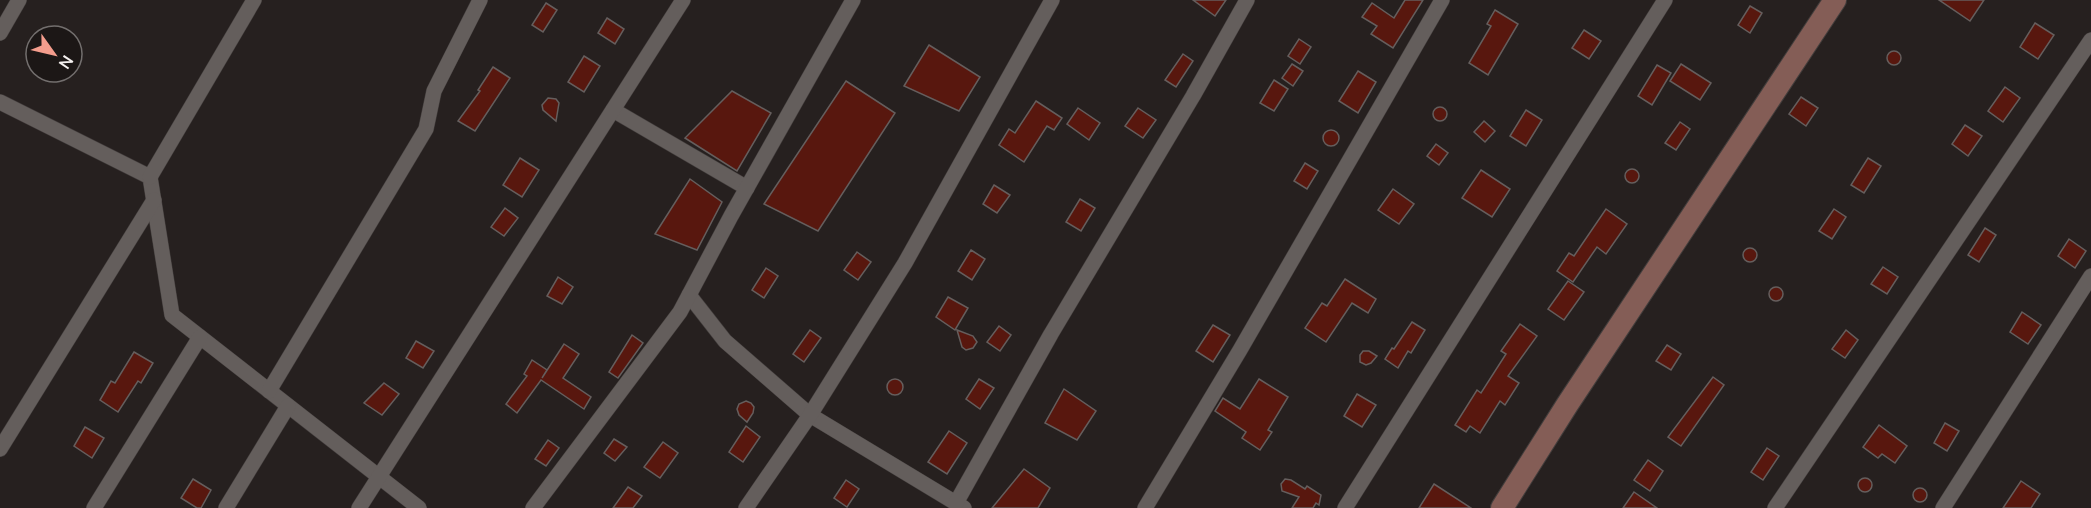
<svg xmlns="http://www.w3.org/2000/svg" width="2091" height="508" font-family="Mulish,sans-serif">
  <rect width="100%" height="100%" fill="#26201f"/>
  <!-- building -->
  <g fill="#58170e" stroke="#655e5d" stroke-width="1.5">
    <path d="M1193,0H1226L1215,16Z"/>
    <path d="M1405,0H1423L1393,48L1371,34L1377,26L1362,17L1372,3L1394,18Z"/>
    <path d="M1939,0H1984L1970,21Z"/>
    <path d="M546,3L557,10L543,32L532,25Z"/>
    <path d="M1750,6L1762,13L1750,33L1738,25Z"/>
    <path d="M1495,10L1518,24L1488,75L1469,63L1491,26L1487,24Z"/>
    <path d="M607,18L624,29L615,44L598,33Z"/>
    <path d="M2035,23L2054,35L2038,59L2020,47Z"/>
    <path d="M1584,30L1601,41L1589,59L1572,48Z"/>
    <path d="M1299,39L1311,47L1300,64L1288,56Z"/>
    <path d="M929,45L980,77L959,111L904,86Z"/>
    <circle cx="1894" cy="58" r="7"/>
    <path d="M1183,54L1193,61L1176,87L1165,80Z"/>
    <path d="M584,56L600,66L584,92L568,82Z"/>
    <path d="M1292,64L1303,71L1293,86L1282,78Z"/>
    <path d="M1681,64L1711,83L1700,100L1670,81Z"/>
    <path d="M1657,65L1671,73L1652,105L1638,96Z"/>
    <path d="M493,67L510,78L475,131L458,121L480,91L478,90Z"/>
    <path d="M1358,71L1376,82L1358,113L1339,101Z"/>
    <path d="M1274,80L1288,89L1274,111L1260,103Z"/>
    <path d="M846,81L895,113L818,231L764,204Z"/>
    <path d="M2005,87L2020,98L2003,122L1988,111Z"/>
    <path d="M732,91L771,113L737,171L685,138Z"/>
    <path d="M1801,97L1818,108L1806,126L1789,114Z"/>
    <path d="M548,98L556,99L559,103L556,121L543,110L542,105Z"/>
    <path d="M1036,101L1062,118L1054,130L1047,126L1024,162L999,145L1009,129L1015,133Z"/>
    <circle cx="1440" cy="114" r="7"/>
    <path d="M1078,108L1100,123L1089,140L1067,124Z"/>
    <path d="M1138,108L1156,120L1143,138L1125,126Z"/>
    <path d="M1526,110L1542,120L1526,146L1510,136Z"/>
    <path d="M1484,121L1495,131L1485,142L1474,132Z"/>
    <path d="M1680,122L1690,129L1676,150L1665,143Z"/>
    <path d="M1965,125L1982,136L1968,156L1952,144Z"/>
    <circle cx="1331" cy="138" r="8"/>
    <path d="M1436,144L1448,153L1439,165L1427,156Z"/>
    <path d="M520,158L539,170L522,197L503,185Z"/>
    <path d="M1868,158L1881,166L1864,193L1851,185Z"/>
    <path d="M1305,163L1318,171L1307,189L1294,181Z"/>
    <circle cx="1632" cy="176" r="7"/>
    <path d="M1481,170L1510,189L1492,217L1462,198Z"/>
    <path d="M690,179L722,202L697,250L655,234Z"/>
    <path d="M994,185L1010,195L997,213L983,204Z"/>
    <path d="M1393,189L1414,204L1399,224L1378,210Z"/>
    <path d="M1080,199L1095,208L1081,231L1066,222Z"/>
    <path d="M505,208L518,218L504,236L491,227Z"/>
    <path d="M1606,209L1627,224L1606,254L1597,247L1573,282L1557,271L1569,253L1574,256Z"/>
    <path d="M1834,209L1846,217L1832,239L1819,231Z"/>
    <path d="M1985,228L1996,235L1979,262L1968,255Z"/>
    <path d="M2069,239L2086,251L2075,268L2058,256Z"/>
    <circle cx="1750" cy="255" r="7"/>
    <path d="M971,250L985,259L972,280L958,271Z"/>
    <path d="M857,252L871,262L858,280L844,270Z"/>
    <path d="M1883,267L1898,277L1887,294L1871,284Z"/>
    <path d="M766,268L778,276L764,298L752,290Z"/>
    <path d="M558,277L573,287L562,304L547,296Z"/>
    <path d="M1345,279L1376,299L1368,313L1352,303L1326,342L1305,328L1322,303L1327,306Z"/>
    <path d="M1568,281L1584,292L1564,320L1548,309Z"/>
    <circle cx="1776" cy="294" r="7"/>
    <path d="M948,297L968,308L955,330L936,317Z"/>
    <path d="M2022,312L2041,325L2028,344L2010,332Z"/>
    <path d="M1412,322L1425,330L1411,353L1408,351L1398,368L1385,359L1392,348L1394,349Z"/>
    <path d="M1520,324L1537,336L1508,376L1519,383L1505,405L1500,401L1480,433L1470,426L1466,432L1455,425L1477,390L1481,393L1506,354L1501,351Z"/>
    <path d="M1213,325L1230,335L1213,362L1196,351Z"/>
    <path d="M999,326L1011,335L1000,351L987,342Z"/>
    <path d="M810,330L821,338L804,362L793,354Z"/>
    <path d="M957,330L973,336L977,342L973,348L966,350L962,347Z"/>
    <path d="M1846,330L1858,340L1845,358L1832,349Z"/>
    <path d="M632,335L643,343L618,378L609,372Z"/>
    <path d="M416,341L434,351L423,368L406,358Z"/>
    <path d="M564,344L579,354L563,378L591,397L584,409L541,380L517,413L506,404L527,376L524,374L532,360L547,370L542,378Z"/>
    <path d="M1667,345L1681,354L1671,370L1656,361Z"/>
    <path d="M1363,351H1369L1377,356L1371,363L1366,365L1360,362V355Z"/>
    <path d="M134,352L153,363L141,383L138,381L118,412L100,400L111,381L115,383Z"/>
    <path d="M1713,377L1724,385L1681,446L1668,437Z"/>
    <circle cx="895" cy="387" r="8"/>
    <path d="M979,379L994,388L980,409L966,399Z"/>
    <path d="M1259,379L1288,397L1268,430L1272,432L1260,450L1242,438L1246,432L1215,411L1223,398L1240,409Z"/>
    <path d="M384,383L399,394L382,415L364,403Z"/>
    <path d="M1064,389L1096,411L1077,440L1045,423Z"/>
    <path d="M1357,394L1376,405L1362,427L1344,416Z"/>
    <path d="M746,401L751,403L754,407L753,413L747,422L739,415L737,409L739,404Z"/>
    <path d="M1945,423L1959,431L1947,451L1934,443Z"/>
    <path d="M1879,425L1907,446L1895,463L1882,454L1878,458L1863,447Z"/>
    <path d="M746,426L760,437L743,462L729,452Z"/>
    <path d="M85,427L104,438L92,458L74,446Z"/>
    <path d="M949,431L967,443L947,474L928,462Z"/>
    <path d="M614,439L627,447L615,461L604,453Z"/>
    <path d="M548,440L559,448L546,466L535,459Z"/>
    <path d="M663,442L678,453L660,478L644,467Z"/>
    <path d="M1767,448L1779,456L1763,480L1751,472Z"/>
    <path d="M1648,460L1663,471L1650,491L1634,480Z"/>
    <path d="M1024,469L1050,488L1038,508H992Z"/>
    <circle cx="1865" cy="485" r="7"/>
    <path d="M193,479L211,490L201,508H197L181,498Z"/>
    <path d="M1285,479L1291,480L1305,489L1307,486L1321,495L1319,505L1316,503L1313,508H1292L1299,497L1282,491L1281,484Z"/>
    <path d="M846,480L859,489L847,507L834,498Z"/>
    <path d="M2021,481L2040,494L2031,508H2003Z"/>
    <path d="M1434,484L1471,508H1419Z"/>
    <path d="M628,487L642,496L633,508H613Z"/>
    <circle cx="1920" cy="495" r="7"/>
    <path d="M1634,492L1657,508H1623Z"/>
  </g>
  <g fill="none" stroke-linecap="round" stroke-linejoin="round">
    <defs>
      <g id="street">
        <path d="M0,33L19,0"/>
        <path d="M0,102L150,177L172,315L419,508"/>
        <path d="M613,110L747,188"/>
        <path d="M150,177L254,0"/>
        <path d="M689,295L725,341L810,415L964,508"/>
        <path d="M269,391L426,129L434,91L480,0"/>
        <path d="M0,449L154,200"/>
        <path d="M956,503L1051,334L1193,96L1247,0"/>
        <path d="M94,508L200,337"/>
        <path d="M226,508L288,406"/>
        <path d="M359,508L683,0"/>
        <path d="M533,508L680,312L731,216L853,0"/>
        <path d="M746,508L810,415L905,263L1052,0"/>
        <path d="M1145,508L1240,350L1442,0"/>
        <path d="M1345,508L1665,0"/>
        <path d="M1775,508L2091,40"/>
        <path d="M1943,508L2091,276"/>
      </g>
      <path id="secondary" d="M1502,508L1567,405L1835,0"/>
    </defs>
    <!-- street casing -->
    <use href="#street" stroke="#423d3c" stroke-width="16"/>
    <!-- secondary casing -->
    <use href="#secondary" stroke="#423d3c" stroke-width="24"/>
    <!-- street -->
    <use href="#street" stroke="#645e5c" stroke-width="15"/>
    <!-- secondary -->
    <use href="#secondary" stroke="#845d56" stroke-width="22"/>
  </g>
  <!-- north arrow -->
  <g transform="translate(54 54) rotate(124)"><circle r="28" fill="#1c1716" stroke="#736f6e" stroke-width="1.5"/>
  <path d="M0-4.5L10 22L0 15L-10 22Z" fill="#f49d8d"/>
  <text y="-9" font-size="16" font-weight="bold" text-anchor="middle" fill="#f6f2f1">N</text>
  </g>
</svg>
